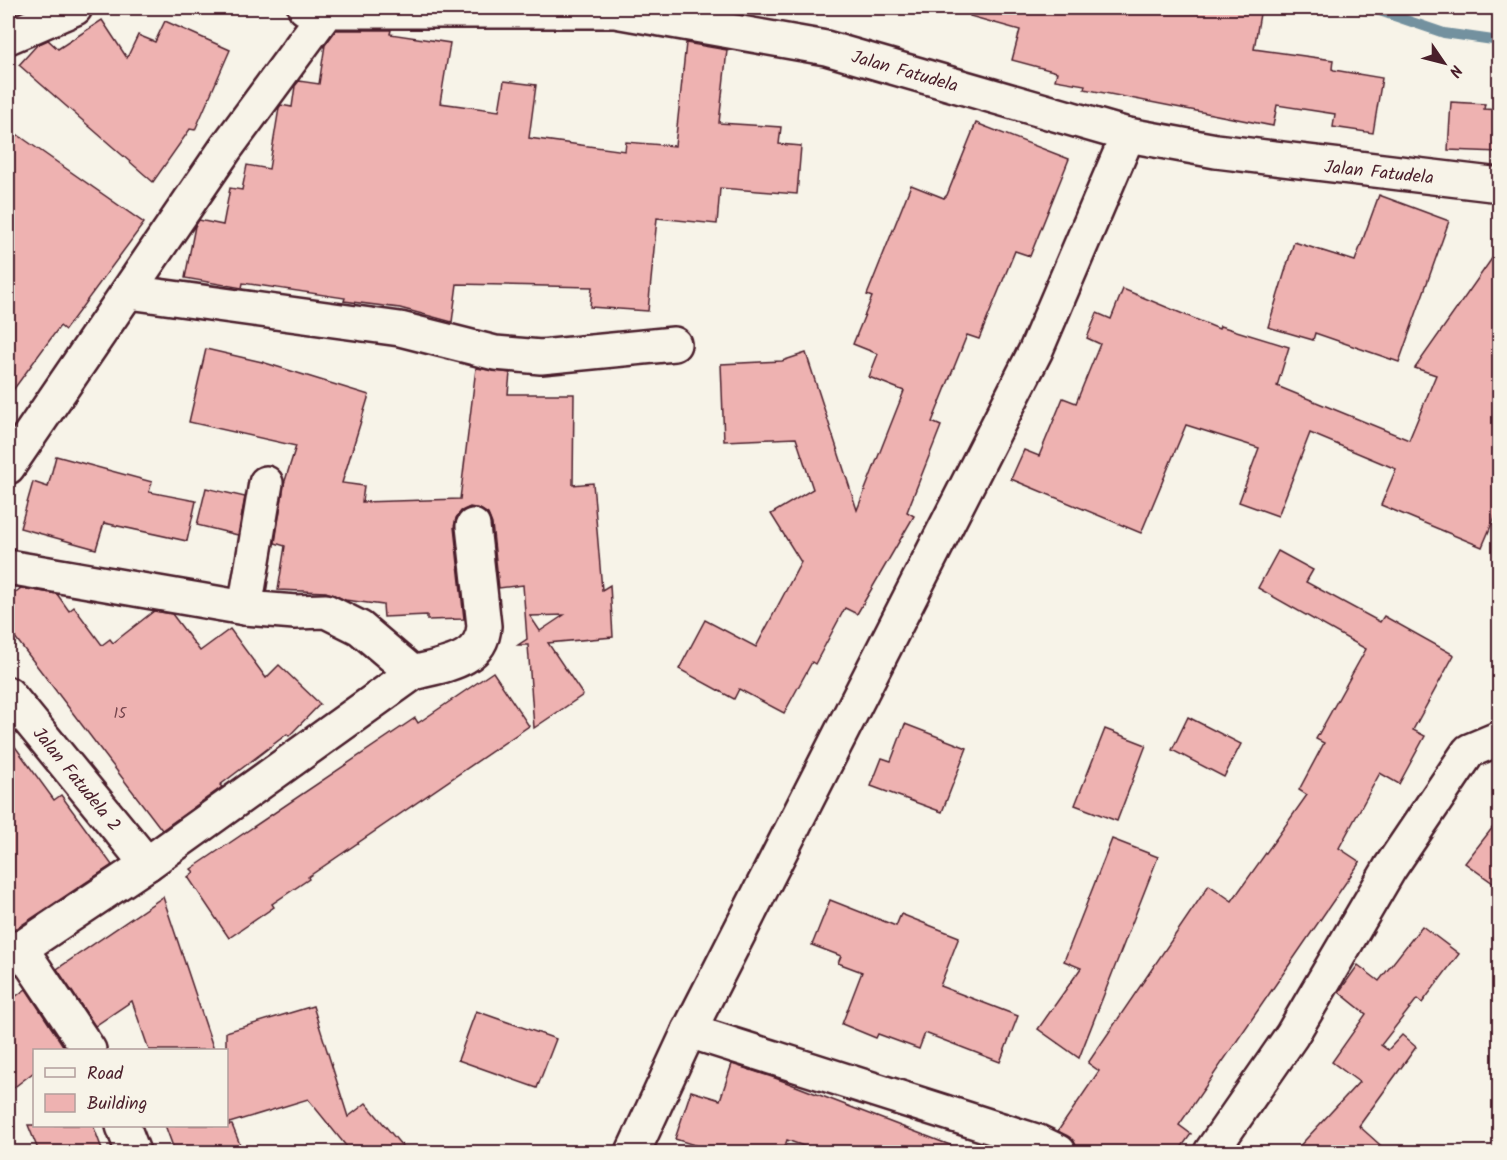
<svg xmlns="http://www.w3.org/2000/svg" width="1507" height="1160" font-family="Kalam,sans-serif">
  <rect width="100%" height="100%" fill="#f7f3e8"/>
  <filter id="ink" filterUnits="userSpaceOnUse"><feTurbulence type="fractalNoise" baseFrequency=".0167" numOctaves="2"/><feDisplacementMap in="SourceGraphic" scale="12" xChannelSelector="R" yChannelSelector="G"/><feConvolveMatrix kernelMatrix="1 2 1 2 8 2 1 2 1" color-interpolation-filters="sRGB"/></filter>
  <g filter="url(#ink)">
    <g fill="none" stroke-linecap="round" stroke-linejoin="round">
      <!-- stream -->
      <path stroke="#73919f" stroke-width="10" d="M1371,8L1444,33L1500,41"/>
    </g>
    <!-- building -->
    <g fill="#eeb2b1" stroke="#4a1f2b" stroke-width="1.5" fill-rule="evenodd">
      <path d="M972,8H1261L1254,49L1333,60L1332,69L1334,70L1382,78L1373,133L1333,127L1335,114L1277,105L1273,126L1084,89L1085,85L1055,80L1057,72L1012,60L1020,30L970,16Z"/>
      <path d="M102,20L127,58L138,35L155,42L165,21L230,50L195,130L190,129L153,182L19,65L37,45L48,40L58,49Z"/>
      <path d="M336,30H391L390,34L450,43L440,103L499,111L504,81L536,85L529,138L625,151L626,142L675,146L686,43L727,50L719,123L781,127L779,144L801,146L797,194L720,188L717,224L657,218L648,311L590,307L592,287L457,284L452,322L400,308L344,301L345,298L243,283L242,288L185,278L195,226L199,220L223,225L230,188L242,190L247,165L269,169L279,108L281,105L292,107L295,86L299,81L319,84L325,45Z"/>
      <path d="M1451,102L1485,104L1484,109L1500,110V152L1448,150Z"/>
      <path d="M976,123L1069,159L1030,256L1015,251L979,339L967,335L932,422L941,426L907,512L914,516L857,614L845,608L815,664L812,662L784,713L739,689L734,699L679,669L705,620L756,647L801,562L771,514L813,489L796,438L724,441L721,364L782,361L806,353L857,510L904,391L869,377L878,354L853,344L872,297L867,295L911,185L944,198L947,195Z"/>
      <path d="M8,128L144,223L65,330L60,326L8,397Z"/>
      <path d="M1379,195L1449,221L1399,362L1315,333L1313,340L1268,327L1294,242L1355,261Z"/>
      <path d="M1500,247V505L1482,547L1381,505L1396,469L1310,433L1278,516L1239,502L1259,448L1186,425L1141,533L1011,479L1024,450L1039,456L1063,398L1076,403L1100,344L1087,338L1097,313L1111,319L1123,289L1219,329L1220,326L1289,347L1277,386L1409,440L1436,375L1415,368Z"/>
      <path d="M206,349L262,362L369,395L342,483L364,486L362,502L460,499L476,368L510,373L508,394H574L573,485L593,483L602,590L610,585L613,637L548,643L583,695L534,728L528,645H518L527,639L523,585L499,588L492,524L488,514L480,509L470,507L461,511L456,518L454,527L464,619L427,620V615L384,617L383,605L345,600L326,592L278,590L285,546L275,543L284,484L296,446L189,422ZM564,615L540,631L530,616Z"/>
      <path d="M56,456L152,482L149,492L196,501L187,541L104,523L96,549L20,528L33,482L48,487Z"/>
      <path d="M206,488L245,497L238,535L197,525Z"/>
      <path d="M1278,551L1313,570L1306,582L1380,622L1384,616L1454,655L1413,730L1425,736L1399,784L1380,773L1339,848L1360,862L1179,1125L1191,1134L1178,1152H1077L1074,1141L1058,1131L1099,1071L1088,1063L1209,885L1232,901L1307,795L1299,790L1324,743L1316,739L1366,649L1258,588Z"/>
      <path d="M21,588L57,594L69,611L74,607L102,645L110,639L113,643L154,611L172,614L200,651L230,629L266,678L279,665L320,704L289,736L287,734L220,785L222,787L162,830L8,628V598Z"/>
      <path d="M493,672L529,726L308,877L309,879L272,904L274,907L229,938L188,877L194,872L191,869L415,718L418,723Z"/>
      <path d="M1188,717L1241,744L1224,777L1172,750Z"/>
      <path d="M905,724L967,748L942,812L871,786L882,758L891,761Z"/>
      <path d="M1105,729L1146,745L1117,821L1075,805Z"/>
      <path d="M8,737L54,800L61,795L112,865L8,934Z"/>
      <path d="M1500,818V888L1465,863Z"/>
      <path d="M1112,839L1158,857L1079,1058L1038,1029L1081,968L1064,961Z"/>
      <path d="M163,897L214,1050H149L132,1001L95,1026L57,969Z"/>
      <path d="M830,900L896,926L901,914L959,937L940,986L1018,1016L1000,1062L925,1033L919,1049L878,1034L876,1038L842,1024L862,972L838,963L841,956L812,945Z"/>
      <path d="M1422,926L1459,954L1422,1003L1417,999L1381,1045L1388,1050L1402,1035L1416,1047L1359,1126L1388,1152H1294L1359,1082L1332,1062L1366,1014L1339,992L1358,965L1379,981Z"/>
      <path d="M26,989L64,1047L58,1050H34V1072L8,1092V1002Z"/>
      <path d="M313,1006L348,1117L366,1103L407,1152H351L308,1099L226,1124V1032Z"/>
      <path d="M476,1011L556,1039L537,1088L458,1060Z"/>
      <path d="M732,1064L775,1078L963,1150L962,1152H820L787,1140L783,1152H717L675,1139L691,1091L720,1100Z"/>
      <path d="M28,1125H93L103,1152H39Z"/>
      <path d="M165,1125H232L243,1152H175Z"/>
    </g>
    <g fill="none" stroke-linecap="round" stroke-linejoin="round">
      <defs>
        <g id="street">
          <path d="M129,292L400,329L495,353L541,357L674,344"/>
          <path d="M8,467L226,148L327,11"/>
          <path d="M8,567L245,608L295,612L326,611L360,628L413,673"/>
          <path d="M245,608L266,483"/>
          <path d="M8,694L147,864"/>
          <path d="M20,947L89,1050"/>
          <path d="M8,957L147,864L413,673C442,665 482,662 484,626L473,526"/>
          <path d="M689,1031L1036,1141L1059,1152"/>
          <path d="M123,1126L133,1152"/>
          <path d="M633,1152L689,1031L1036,350L1128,135"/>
          <path d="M1211,1152L1292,1035L1390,868L1469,751L1500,738"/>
        </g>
        <g id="secondary">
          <path d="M305,8L327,11H615L826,48L1128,135L1216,151L1500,185"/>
          <path d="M8,37L75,8"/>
        </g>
      </defs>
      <!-- street casing -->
      <use href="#street" stroke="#4a1f2b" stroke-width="38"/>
      <!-- secondary casing -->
      <use href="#secondary" stroke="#4a1f2b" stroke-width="38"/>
      <!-- street -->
      <use href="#street" stroke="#f7f3e8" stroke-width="33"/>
      <!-- secondary -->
      <use href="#secondary" stroke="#f7f3e8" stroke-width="33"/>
    </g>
  </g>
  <g text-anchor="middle" stroke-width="4.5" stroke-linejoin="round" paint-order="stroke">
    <!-- number labels -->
    <g font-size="15" fill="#73444c">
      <text x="120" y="718">15</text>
    </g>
    <!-- street labels -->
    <g font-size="18" fill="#4a1f2b" stroke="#f7f3e8">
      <text transform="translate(905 71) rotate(16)" y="6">Jalan Fatudela</text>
      <text transform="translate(1379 172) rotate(6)" y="6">Jalan Fatudela</text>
      <text transform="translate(77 779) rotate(51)" y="6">Jalan Fatudela 2</text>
    </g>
  </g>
  <!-- margin -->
  <rect width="1507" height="1160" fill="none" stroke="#f7f3e8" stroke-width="30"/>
  <rect x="15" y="15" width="1477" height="1130" fill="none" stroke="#4a1f2b" stroke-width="2" filter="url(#ink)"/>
  <!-- legend -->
  <rect x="33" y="1049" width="195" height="78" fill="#f7f3e8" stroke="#b29e9c" stroke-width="1.5"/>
  <rect x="45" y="1068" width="30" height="9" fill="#f7f3e8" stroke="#b29e9c" stroke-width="1.5"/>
  <text x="87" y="1079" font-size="18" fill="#4a1f2b">Road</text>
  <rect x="45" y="1094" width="30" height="18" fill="#eeb2b1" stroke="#b29e9c" stroke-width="1.5"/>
  <text x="87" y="1109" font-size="18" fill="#4a1f2b">Building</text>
  <!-- north arrow -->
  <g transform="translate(1444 63) rotate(125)" stroke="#f7f3e8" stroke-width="4.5" paint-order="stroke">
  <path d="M0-4.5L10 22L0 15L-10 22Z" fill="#4a1f2b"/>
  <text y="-9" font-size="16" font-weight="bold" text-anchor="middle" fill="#4a1f2b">N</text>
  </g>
</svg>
